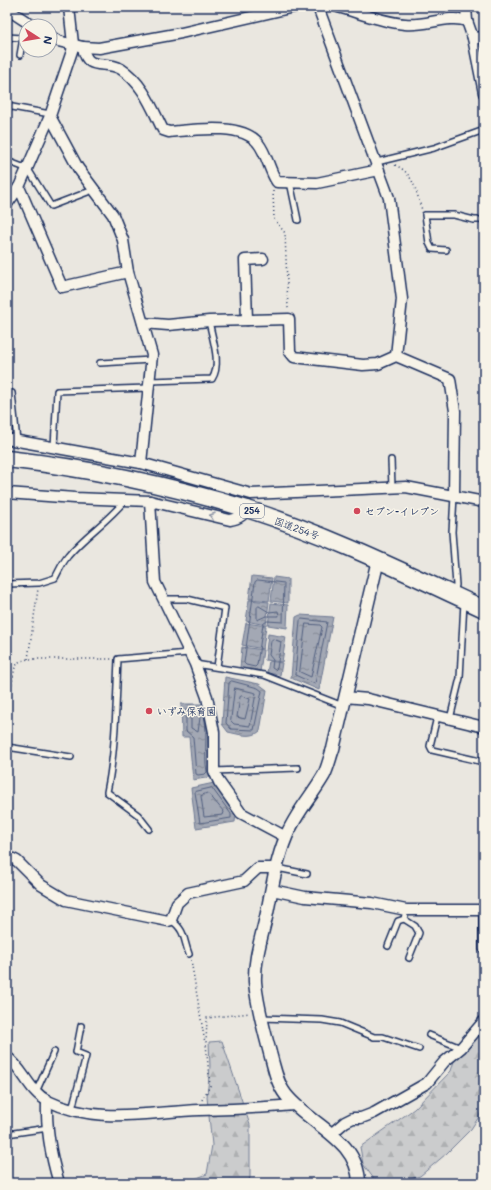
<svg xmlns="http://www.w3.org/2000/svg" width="491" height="1190" font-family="Mali,'Klee One',sans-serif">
  <defs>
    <pattern id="forest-firs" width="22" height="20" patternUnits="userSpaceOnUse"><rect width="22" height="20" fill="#cbcccd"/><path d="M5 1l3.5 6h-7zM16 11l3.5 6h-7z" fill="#aeb0b2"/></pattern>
    <pattern id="water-ripples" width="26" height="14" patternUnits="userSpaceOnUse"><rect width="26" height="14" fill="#a3a8b4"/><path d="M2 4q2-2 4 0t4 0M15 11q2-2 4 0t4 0" fill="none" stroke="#848996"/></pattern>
  </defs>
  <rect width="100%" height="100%" fill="#eae7e0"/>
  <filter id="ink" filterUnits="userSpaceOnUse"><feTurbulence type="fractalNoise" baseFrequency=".025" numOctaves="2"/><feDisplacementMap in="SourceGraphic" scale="8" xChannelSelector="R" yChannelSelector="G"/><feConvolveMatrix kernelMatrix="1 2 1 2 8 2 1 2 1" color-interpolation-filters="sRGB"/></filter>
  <g filter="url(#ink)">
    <!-- forest -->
    <g fill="url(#forest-firs)" stroke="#737e96">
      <path d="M484,1026V1109L471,1129L446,1154L420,1176L396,1183H387L374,1179L363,1164L360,1147L414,1109L451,1071L454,1061Z"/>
      <path d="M222,1041L250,1125V1177L248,1183H185L207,1174L212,1145L207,1097L210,1066L209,1042Z"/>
    </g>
    <!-- water -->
    <g fill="url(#water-ripples)" stroke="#6d7892">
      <path d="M252,576L272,578L269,601L249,599Z"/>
      <path d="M274,577L288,579V603L271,601Z"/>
      <path d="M249,600L269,602L266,625L246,621Z"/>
      <path d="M271,603L288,605L287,628L268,625Z"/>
      <path d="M300,615L333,617L319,690L291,678L296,617Z"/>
      <path d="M246,623L266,626L263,649L242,645Z"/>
      <path d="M268,634L286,637L282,662L265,660Z"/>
      <path d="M242,647L263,650L260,672L240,668Z"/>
      <path d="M269,661L282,663L280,675L267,673Z"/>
      <path d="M225,677L259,684L267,690L260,731C252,739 238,734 228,732L222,724Z"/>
      <path d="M181,704H205C208,728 207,753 212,777L193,780L189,737H182Z"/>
      <path d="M214,783L236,813L235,822L196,828L191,788Z"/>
    </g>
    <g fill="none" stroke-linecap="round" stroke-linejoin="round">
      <!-- shore -->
      <g stroke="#515f80" stroke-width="1">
        <path d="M258,580L284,583L283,622L267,621L263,624L257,665L255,667L246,665L244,663L255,582Z"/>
        <path d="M259,606L269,612L278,611L279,616H266L257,620V608Z"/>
        <path d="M302,619L327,622L315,684L295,675L300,621Z"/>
        <path d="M306,624L320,625L322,627L311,677L300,672Z"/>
        <path d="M273,639L281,642L277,668L275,670L272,668L273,660L269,655L271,641Z"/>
        <path d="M232,681L258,688L262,691L254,730L231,729L226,723L229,683Z"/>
        <path d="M235,688L256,693L250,726L234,724L231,721Z"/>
        <path d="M242,696L250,699L245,719L237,717L240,697Z"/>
        <path d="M188,708H201C210,724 203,753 207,772L205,774L198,775L196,774L193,737L186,731V710Z"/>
        <path d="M193,713L198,714L200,718L198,732L191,728V715Z"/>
        <path d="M212,788L231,814V818L200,823L195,792Z"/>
        <path d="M208,793L224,812L223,815L204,817L201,796Z"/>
      </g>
      <defs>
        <g id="service">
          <path d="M7,37L23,38L26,36"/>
          <path d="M20,55L23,38"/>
          <path d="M7,106L50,114"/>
          <path d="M7,161L28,169L51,206L93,190"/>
          <path d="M377,162L434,148L484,130"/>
          <path d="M290,182L298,220"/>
          <path d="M446,250L432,249L429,243L425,215H454L474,220H484"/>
          <path d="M100,363L151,360"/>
          <path d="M149,381L212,379C222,364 212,338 209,321"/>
          <path d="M7,393H12L17,441"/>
          <path d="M54,447L57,391L148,388"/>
          <path d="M391,460L392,487"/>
          <path d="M7,584L39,583L55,578C59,571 62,563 68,556C85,535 109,521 126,499"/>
          <path d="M454,594L456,585L452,532L454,496"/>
          <path d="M163,599H187L225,608L217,667"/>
          <path d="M195,664L264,675L343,706"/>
          <path d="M437,717L430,746L432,750L484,762"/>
          <path d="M450,719L460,678L464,602"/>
          <path d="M7,747L71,757"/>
          <path d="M214,771L298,768"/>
          <path d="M149,829L138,815L107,792C116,749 116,703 118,659L189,653"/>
          <path d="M277,868L307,874"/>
          <path d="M406,910L404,919L415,926L419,933L409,958"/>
          <path d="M171,920C186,931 183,939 189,954"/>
          <path d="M388,946L398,921L404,919"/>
          <path d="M482,949V910"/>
          <path d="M262,1018L322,1020L340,1023L374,1037H383L419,1049"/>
          <path d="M429,1035L461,1048"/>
          <path d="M36,1092L54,1052"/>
          <path d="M72,1109L86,1056L76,1052L81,1026"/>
          <path d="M7,1134L48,1128"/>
        </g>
        <g id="minor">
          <path d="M69,7L73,44L72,51L50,116L78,168L113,215L123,240L128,272L152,355L141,463"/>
          <path d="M318,7L389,198L402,299L396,356"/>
          <path d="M338,7C360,13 383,22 405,24C425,27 448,14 467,21L473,38L484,93"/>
          <path d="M466,7L467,21"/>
          <path d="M7,9L33,26"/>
          <path d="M50,36L58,41L83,47L99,48L181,33L294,7"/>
          <path d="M473,38L484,37"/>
          <path d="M83,47C87,73 104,59 121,69C143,83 152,108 163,130L169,132C192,130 242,122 258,143C267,154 269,170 277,182L317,183L379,170"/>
          <path d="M50,116L19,187L62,287L128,272"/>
          <path d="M7,204L19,187"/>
          <path d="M247,320L245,260L263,259"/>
          <path d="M143,323L168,325L209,321L289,319L290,352L294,357L363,365L378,364L396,356L450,379L455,411L454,496"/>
          <path d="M7,439L141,463L251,494L406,487L484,502"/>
          <path d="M7,493L75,498L150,501L230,520C238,519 246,514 248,506"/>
          <path d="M150,501L155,582L195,664L207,697L214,732V771L219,782L241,813L286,837"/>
          <path d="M345,697L368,699L484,727"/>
          <path d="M7,856L17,861L41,885L66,900L168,921L171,920L177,903L188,893L244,881L258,868H276"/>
          <path d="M272,890L305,897L372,903L406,910H484"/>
          <path d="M7,1057C23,1068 29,1092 48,1101C97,1125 148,1112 200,1110C232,1109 262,1108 294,1105"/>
          <path d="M47,1100C46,1128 51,1157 59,1183"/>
          <path d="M331,1134L345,1122L353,1118H361L374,1113L427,1083L444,1062L461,1048L484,1021"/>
        </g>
        <path id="tertiary" d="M359,1183C358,1139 311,1126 286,1095C277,1084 274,1067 270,1053C264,1030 257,1006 255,982C254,959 262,936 267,913C272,888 276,861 286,837C295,814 312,796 324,775C328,767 330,757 333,749L378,560"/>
        <path id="trunk" d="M7,459C87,468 169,485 247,509C329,535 406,573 484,609"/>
      </defs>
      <!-- service casing -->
      <use href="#service" stroke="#1b2f5e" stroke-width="8"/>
      <!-- minor casing -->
      <use href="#minor" stroke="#1b2f5e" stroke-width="13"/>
      <!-- tertiary casing -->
      <use href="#tertiary" stroke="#1b2f5e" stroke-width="15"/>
      <!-- trunk casing -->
      <use href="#trunk" stroke="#1b2f5e" stroke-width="19"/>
      <!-- path -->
      <g stroke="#1b2f5e" stroke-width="1.5" stroke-dasharray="1 3" stroke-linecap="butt">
        <path d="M395,165C414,173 416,192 422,210"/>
        <path d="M273,191L274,219L285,233L288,309"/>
        <path d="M28,659L38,589"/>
        <path d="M7,708L15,667L20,661L28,659H112"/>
        <path d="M191,960L205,1043"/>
        <path d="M202,1100L210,1086L206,1044L207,1018L250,1013"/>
      </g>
      <!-- service -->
      <use href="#service" stroke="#f7f3e8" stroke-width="5"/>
      <!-- minor -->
      <use href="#minor" stroke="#f7f3e8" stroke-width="10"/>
      <!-- tertiary -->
      <use href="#tertiary" stroke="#f7f3e8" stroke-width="12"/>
      <!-- trunk -->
      <use href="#trunk" stroke="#f7f3e8" stroke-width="16"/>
    </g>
    <!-- one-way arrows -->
    <defs><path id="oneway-chevron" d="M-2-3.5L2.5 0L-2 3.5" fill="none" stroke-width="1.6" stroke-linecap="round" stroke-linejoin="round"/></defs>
    <use stroke="#8991a3" href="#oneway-chevron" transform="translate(212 516) rotate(-163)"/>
  </g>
  <!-- markers -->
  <g fill="#d1495b" stroke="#f7f3e8" stroke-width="1.5">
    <circle cx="357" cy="511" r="4"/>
    <circle cx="149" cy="711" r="4"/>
  </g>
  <g text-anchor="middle" stroke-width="3" stroke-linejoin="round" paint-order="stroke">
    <!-- shield labels -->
    <rect fill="#f7f3e8" stroke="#5d6a87" stroke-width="1" x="240" y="504" width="24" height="14" rx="3"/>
    <g font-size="9" font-weight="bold" fill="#1b2f5e">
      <text x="252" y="514">254</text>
    </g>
    <!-- poi labels -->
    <g font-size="10" font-weight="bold" fill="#1b2f5e" stroke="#f7f3e8" text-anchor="start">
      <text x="365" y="515">セブン-イレブン</text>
      <text x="157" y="715">いずみ保育園</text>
    </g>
    <!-- street labels -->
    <g font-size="10" fill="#1b2f5e" stroke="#f7f3e8">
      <text transform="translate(297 528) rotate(20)" y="4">国道254号</text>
    </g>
  </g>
  <!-- margin -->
  <rect width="491" height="1190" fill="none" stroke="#f7f3e8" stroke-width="24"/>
  <rect x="12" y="12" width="467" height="1166" fill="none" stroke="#1b2f5e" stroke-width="1.5" filter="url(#ink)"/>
  <!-- north arrow -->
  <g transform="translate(38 38) rotate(102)"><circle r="19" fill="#f7f3e8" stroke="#9fa5b1"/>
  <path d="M0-3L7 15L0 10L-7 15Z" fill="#d1495b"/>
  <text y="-6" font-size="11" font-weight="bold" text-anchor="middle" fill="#1b2f5e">N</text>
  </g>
</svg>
